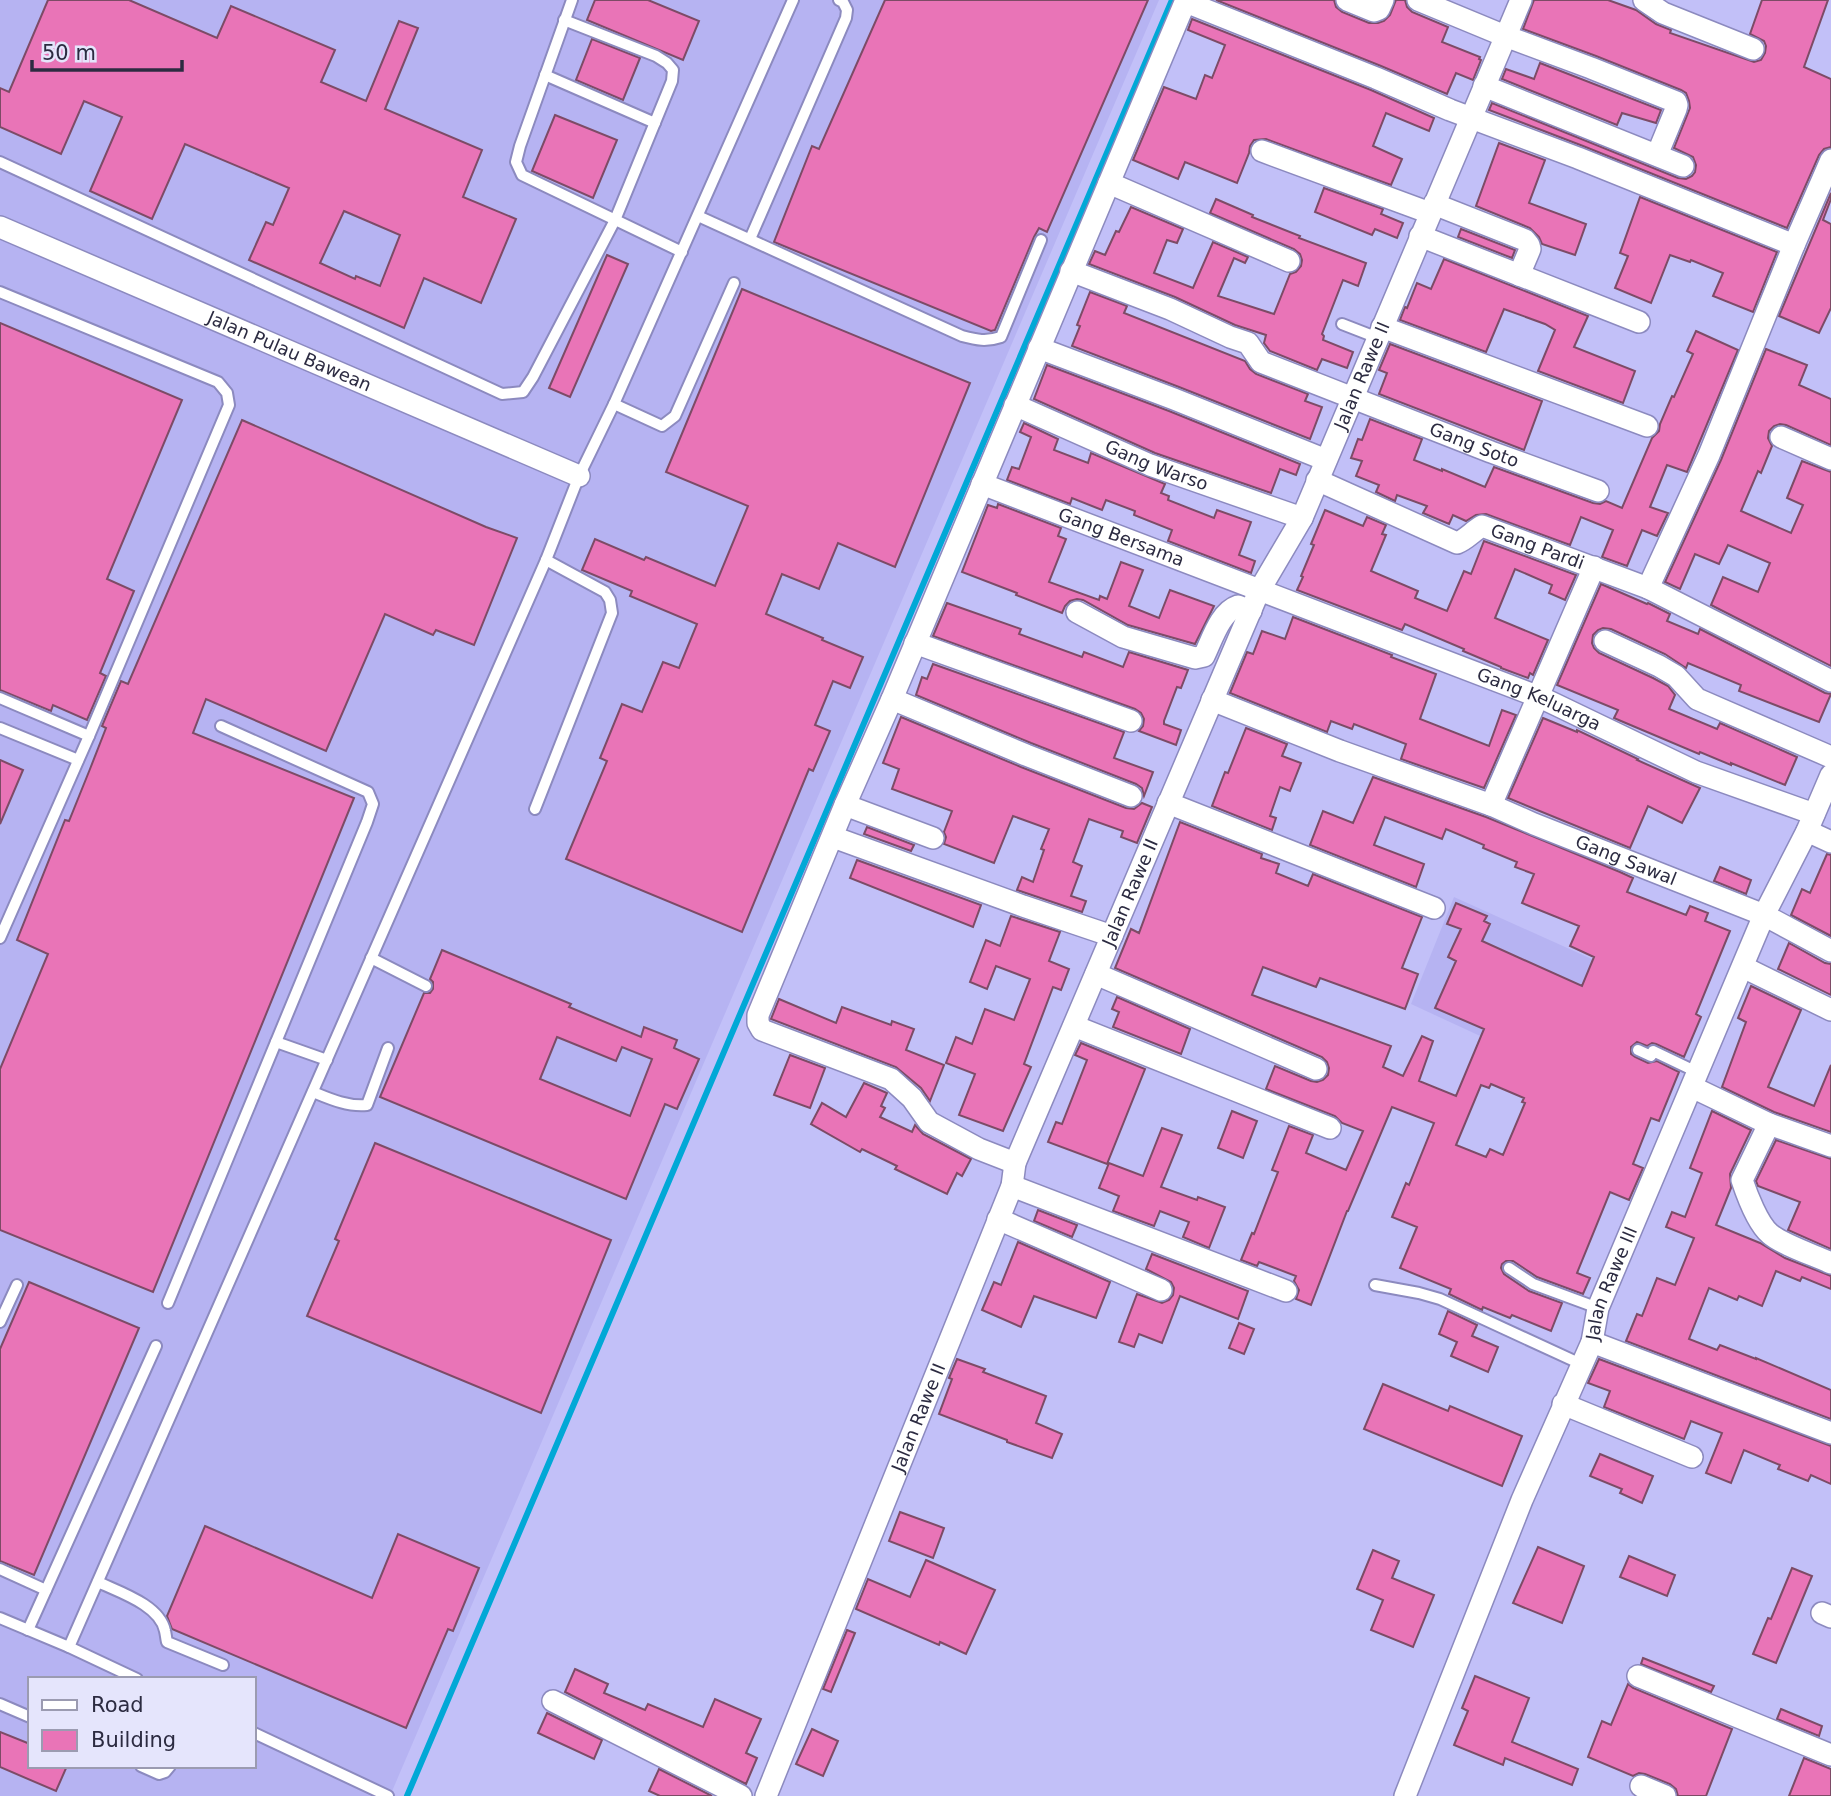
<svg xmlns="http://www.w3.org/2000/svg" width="1831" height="1796" font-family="'DejaVu Sans',sans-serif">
  <rect width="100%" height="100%" fill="#c2c0f8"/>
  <!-- built -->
  <g fill="#b6b3f2" fill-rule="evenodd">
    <path d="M0,0H1159L390,1796H0ZM30,1679H254V1766H30Z"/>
    <path d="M1454,897L1674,996L1625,1103L1411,1004Z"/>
  </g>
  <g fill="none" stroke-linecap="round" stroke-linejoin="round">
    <!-- stream -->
    <path stroke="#01a8d6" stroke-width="6" d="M407,1796L1172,0"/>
  </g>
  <!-- building -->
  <g fill="#e974b7" stroke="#7d4b66" stroke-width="2" fill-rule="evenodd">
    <path d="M48,0H129L217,38L231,6L335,50L321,82L366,101L399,21L418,28L385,109L482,150L463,197L516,219L481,303L424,278L404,328L249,260L266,222L273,225L289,188L185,144L152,219L90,191L122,117L84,101L61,154L0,127V88L9,92ZM344,211L400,235L380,286L356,276L355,279L320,263Z"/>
    <path d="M595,0H648L699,21L683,60L587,20Z"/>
    <path d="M885,0H1148L1047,232L1039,228L1034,237L995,330L991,331L774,242L812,146L819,149Z"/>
    <path d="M1216,0H1334L1336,7L1342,12L1369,23H1378L1384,21L1390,15L1396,0H1405L1407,7L1412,12L1448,27L1442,42L1480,57L1479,59L1481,60L1473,80L1456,73L1447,94L1381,66Z"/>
    <path d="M1534,0H1608L1636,10L1656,24L1671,30L1670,33L1754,62L1761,60L1765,53L1766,46L1764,41L1750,34L1762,0H1828L1804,67L1831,79V147L1824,149L1819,155L1787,228L1583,146L1489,110L1492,103L1678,178L1686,179L1692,176L1695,172L1696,165L1693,157L1674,148L1690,108L1689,101L1686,93L1681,90L1596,56L1523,29Z"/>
    <path d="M1192,19L1371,90L1434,118L1429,131L1386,113L1373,146L1402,159L1391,185L1266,139L1254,140L1250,146L1249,153L1237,183L1185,162L1178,179L1133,160L1164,87L1196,99L1205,75L1212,78L1225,45L1188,30Z"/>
    <path d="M592,39L640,58L623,100L576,80Z"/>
    <path d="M1540,63L1661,110L1656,123L1622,113L1617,125L1502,79L1506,69L1534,79Z"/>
    <path d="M555,115L617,140L593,198L532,171Z"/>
    <path d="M1499,143L1545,160L1529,203L1586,224L1575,255L1542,244L1539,237L1530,228L1476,206Z"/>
    <path d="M1324,188L1383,209L1381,214L1403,223L1397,238L1375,229L1372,235L1315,212Z"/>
    <path d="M1831,193V199L1823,220L1831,224V308L1819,333L1779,316Z"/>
    <path d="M1640,197L1777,252L1753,312L1713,296L1723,273L1691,260L1690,262L1670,255L1651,303L1615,288L1628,256L1620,253Z"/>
    <path d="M1216,199L1253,215L1252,217L1300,236L1299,238L1366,263L1358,286L1343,280L1322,334L1324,336L1323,340L1353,352L1347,368L1322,359L1317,370L1270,351L1264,343L1266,335L1235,325L1175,297L1089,264L1095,251L1105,255L1116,231L1119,232L1131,207L1183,229L1177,243L1167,240L1154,273L1193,288L1213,242L1248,257L1245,263L1234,258L1218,296L1274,314L1290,274L1296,272L1301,266L1302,260L1300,254L1294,249L1210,213Z"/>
    <path d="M1461,229L1515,250L1512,258L1458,237Z"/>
    <path d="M607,255L628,264L570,397L549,388Z"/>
    <path d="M1444,259L1588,316L1574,347L1635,371L1623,403L1538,371L1555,330L1545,324L1504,309L1486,352L1400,320L1405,307L1407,308L1417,283L1431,289Z"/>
    <path d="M742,289L970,383L895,567L838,543L819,589L782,574L766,614L823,638L822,640L863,657L850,688L833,681L815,725L830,731L813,771L809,769L742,932L566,859L607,761L600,758L622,704L642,712L663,662L679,668L697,624L630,596L632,591L582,570L595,539L644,560L646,557L715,586L748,506L666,472Z"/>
    <path d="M1090,292L1127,306L1124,313L1245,361L1250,369L1256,374L1308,394L1305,401L1322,407L1310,439L1179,387L1072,346L1080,326L1077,325Z"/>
    <path d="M0,323L182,400L107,579L134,591L100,673L106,676L87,720L53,705L51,711L0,690Z"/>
    <path d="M1696,331L1738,350L1687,472L1667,465L1650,507L1668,513L1657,536L1642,530L1627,566L1602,557L1613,530L1581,517L1570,545L1486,514L1476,515L1466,521L1453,515L1449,524L1423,513L1427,506L1397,495L1395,501L1376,492L1379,485L1356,476L1362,461L1351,458L1358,439L1362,440L1370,419L1422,439L1414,460L1442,471V469L1485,487L1494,467L1593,503L1600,504L1606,501L1622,508L1652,438L1659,431L1660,424L1672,396L1674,397L1693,354L1687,351Z"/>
    <path d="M1390,344L1542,401L1524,450L1379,394L1387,373L1379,370Z"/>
    <path d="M1766,349L1807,365L1799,385L1831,399V445L1786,425L1780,424L1774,426L1769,431L1768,438L1772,446L1761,473L1758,471L1741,511L1791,533L1803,505L1787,498L1802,461L1831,472V666L1711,605L1723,577L1758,592L1770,563L1728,545L1719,564L1695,554L1680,589L1665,582L1721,460Z"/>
    <path d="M1047,365L1169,411L1300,464L1296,475L1280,469L1271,493L1155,453L1034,399Z"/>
    <path d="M242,420L486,527L517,538L474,645L436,630L433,635L385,614L326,751L206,699L193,733L354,798L153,1292L0,1230V1069L48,954L17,940L65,820L69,821L90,769L106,728L102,726L121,681L128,684Z"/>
    <path d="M1024,423L1058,439L1054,450L1088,463L1091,453L1165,484L1161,493L1169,496L1168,500L1214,518L1217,510L1251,522L1239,555L1255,561L1251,573L1168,541L1172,530L1134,515L1135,511L1106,500L1102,510L1072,498L1070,504L1007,480L1012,467L1019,469L1031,437L1020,432Z"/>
    <path d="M998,504L1061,528L1058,536L1066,539L1049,582L1099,600L1100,596L1107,599L1121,562L1143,570L1129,606L1159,618L1170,590L1214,606L1195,644L1128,625L1083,600L1077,599L1070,601L1065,606L1062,613L1016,595L1017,593L962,572L988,505L997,508Z"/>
    <path d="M1325,510L1363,526L1367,517L1386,525L1382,534L1386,535L1371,571L1418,591L1415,598L1447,611L1464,571L1471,574L1484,541L1576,575L1565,600L1549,593L1552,585L1515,569L1495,618L1548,640L1533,675L1530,673L1528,678L1501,668V667L1463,651L1464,649L1405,624L1402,630L1297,590L1303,577L1301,576L1314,545L1311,544Z"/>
    <path d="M1601,584L1647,604L1648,603L1670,614L1667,621L1698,634L1700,629L1825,693L1831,694L1819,722L1739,691L1741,685L1688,663L1686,668L1665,654L1611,629L1603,628L1598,630L1593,635L1592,643L1594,648L1599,653L1653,678L1668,686L1675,695L1669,709L1717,729L1720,723L1797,757L1785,785L1731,763V765L1700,752L1699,754L1621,721L1614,718L1618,710L1557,685Z"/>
    <path d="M947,603L1021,629L1019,634L1082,657L1084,652L1123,667L1129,652L1188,670L1181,688L1177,687L1164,721V724L1181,730L1176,745L1139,731L1143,726L1144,719L1141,713L1135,709L933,636Z"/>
    <path d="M1293,617L1392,655L1391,657L1436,674L1420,719L1489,746L1502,710L1516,715L1484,788L1401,759L1406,744L1354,724L1352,729L1331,721L1327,732L1230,693L1247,652L1253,654L1262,631L1285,639Z"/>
    <path d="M933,664L1124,732L1114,758L1153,772L1144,796L1142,788L1136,784L1031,743L916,695L922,677L927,679Z"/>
    <path d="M901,717L1021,767L1126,808L1134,809L1142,803L1152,807L1137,843L1121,837L1123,831L1089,819L1073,862L1082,866L1071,896L1086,901L1082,912L1017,890L1022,877L1033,882L1044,850L1041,849L1049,829L1013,816L994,863L944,844L946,837L944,832L952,811L892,789L899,769L883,763Z"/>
    <path d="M1543,718L1577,732V730L1638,759L1637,760L1700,788L1682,823L1648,806L1630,848L1508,798Z"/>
    <path d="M1246,728L1287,744L1282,756L1301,763L1290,791L1280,787L1270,816L1276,818L1272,830L1212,806L1225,772L1228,773Z"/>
    <path d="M0,760L23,770L0,824Z"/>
    <path d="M1373,777L1486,817L1620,872L1633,878L1627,892L1686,915L1690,906L1708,913L1705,921L1730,931L1696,1014L1701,1017L1684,1057L1656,1044L1652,1043L1647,1046L1637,1042L1631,1047V1054L1635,1057L1648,1063L1657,1061L1679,1072L1659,1121L1651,1118L1633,1164L1643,1168L1629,1200L1610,1192L1577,1273L1590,1278L1583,1294L1537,1277L1513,1261H1506L1502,1264L1501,1268L1504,1274L1529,1291L1562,1303L1551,1331L1512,1315L1510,1318L1483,1307L1482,1310L1449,1294L1451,1289L1400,1268L1417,1227L1392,1217L1406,1183L1409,1185L1434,1123L1392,1107L1348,1211H1347L1311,1305L1296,1299L1299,1290L1294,1281L1296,1276L1259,1262L1257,1266L1241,1260L1252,1233L1254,1234L1278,1172L1272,1170L1289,1126L1313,1135L1306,1153L1346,1170L1363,1131L1342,1123L1335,1116L1266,1089L1275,1066L1311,1081L1317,1082L1323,1080L1328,1075L1329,1068L1327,1062L1322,1057L1115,968L1131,929L1139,933L1180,822L1262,854L1261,858L1279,864L1276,873L1308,886L1313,874L1422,917L1402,968L1418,974L1405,1009L1320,978L1316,987L1263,967L1252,995L1391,1046L1383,1067L1403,1076L1422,1036L1433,1041L1419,1081L1456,1096L1484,1029L1435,1008L1456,961L1448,957L1461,929L1447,924L1456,903L1487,916L1484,921L1490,924L1482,941L1582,986L1594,957L1570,946L1579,926L1522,903L1534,874L1515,867L1517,862L1483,848L1484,845L1446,829L1442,839L1385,817L1374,845L1424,864L1416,887L1310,845L1323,811L1353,823ZM1491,1084L1524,1098L1522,1102L1525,1103L1503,1155L1490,1149L1486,1157L1456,1145L1481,1085L1489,1088Z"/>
    <path d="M867,827L914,845L911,851L864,834Z"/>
    <path d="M1827,854L1831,855V936L1791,915L1802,889L1810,893Z"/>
    <path d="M857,860L981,905L973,927L850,878Z"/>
    <path d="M1720,867L1751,880L1746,894L1714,881Z"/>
    <path d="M1011,916L1060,932L1049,961L1069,969L1061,990L1053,987L1024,1064L1031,1067L1003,1131L959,1115L975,1074L946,1063L956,1037L972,1044L985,1009L1014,1020L1030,979L996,966L987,989L970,982L986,940L1000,946Z"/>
    <path d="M1789,943L1825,963L1831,964V995L1778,969Z"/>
    <path d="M442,950L571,1004L569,1007L641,1037L644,1027L677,1040L674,1048L699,1059L677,1109L665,1104L626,1199L380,1097L424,993H430L433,989V982L430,979ZM557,1037L616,1061L622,1047L652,1059L630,1116L540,1079Z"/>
    <path d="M1751,986L1801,1010L1768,1087L1814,1106L1831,1065V1132L1774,1112L1722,1087L1746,1022L1738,1018Z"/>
    <path d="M1117,997L1190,1029L1181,1054L1113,1027L1119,1012L1112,1009Z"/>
    <path d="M779,999L836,1023L842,1007L891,1025L892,1021L914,1029L906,1050L944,1065L930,1101L921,1088L896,1067L771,1019Z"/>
    <path d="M1081,1043L1145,1069L1107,1164L1048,1142L1056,1122L1062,1124L1087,1060L1075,1055Z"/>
    <path d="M790,1055L825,1068L810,1108L774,1095Z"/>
    <path d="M864,1083L887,1093L881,1106L885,1108L880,1117L912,1132L915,1125L923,1134L971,1159L962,1176L957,1173L947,1194L895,1169L897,1166L862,1149L860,1152L811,1124L822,1103L846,1117Z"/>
    <path d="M1232,1111L1257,1121L1243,1158L1218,1148Z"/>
    <path d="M1712,1111L1751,1130L1730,1174L1731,1188L1716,1225L1760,1243L1785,1258L1831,1276V1289L1802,1277L1800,1281L1776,1271L1762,1306L1739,1296L1737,1300L1709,1288L1689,1339L1717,1350L1720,1345L1756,1359V1358L1831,1390V1419L1626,1341L1637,1314L1642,1316L1657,1278L1675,1285L1694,1238L1666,1227L1672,1212L1685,1217L1702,1173L1690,1168Z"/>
    <path d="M1162,1128L1182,1135L1161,1187L1197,1200L1198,1197L1225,1207L1209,1248L1183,1237L1189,1222L1160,1211L1154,1226L1113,1211L1119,1196L1099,1188L1109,1163L1143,1176Z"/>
    <path d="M1776,1140L1831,1159V1249L1788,1230L1800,1202L1758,1186L1756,1181Z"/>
    <path d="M375,1143L611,1240L541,1413L307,1316L339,1241L335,1239Z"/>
    <path d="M1038,1210L1077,1225L1072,1237L1034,1221Z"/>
    <path d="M1018,1242L1110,1282L1096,1318L1034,1296L1021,1327L982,1310L994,1282L1001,1285Z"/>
    <path d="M1152,1254L1248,1291L1238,1319L1180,1296L1162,1343L1139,1334L1134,1347L1119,1342L1137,1294L1162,1303L1169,1300L1173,1295L1174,1288L1171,1282L1146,1269Z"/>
    <path d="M29,1282L139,1328L34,1575L0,1561V1349Z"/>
    <path d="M1448,1311L1477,1325L1472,1336L1498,1347L1488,1372L1451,1356L1457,1342L1439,1334Z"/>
    <path d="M1239,1323L1254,1329L1244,1354L1229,1348Z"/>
    <path d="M957,1359L985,1369L983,1372L1046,1396L1036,1423L1062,1434L1052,1458L1007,1442V1440L939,1414L952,1379L949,1378Z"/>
    <path d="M1599,1359L1831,1446V1484L1811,1475L1808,1481L1778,1469L1780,1465L1744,1450L1731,1483L1706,1473L1722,1433L1691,1421L1684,1439L1604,1407L1610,1391L1588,1383Z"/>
    <path d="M1383,1384L1448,1411L1450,1406L1522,1436L1502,1486L1364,1429Z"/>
    <path d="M1600,1454L1653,1476L1642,1503L1620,1493L1622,1489L1590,1476Z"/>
    <path d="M900,1512L944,1528L933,1558L889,1541Z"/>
    <path d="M205,1526L372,1598L398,1534L479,1568L453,1631L448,1629L406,1728L172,1629L167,1616Z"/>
    <path d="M1538,1547L1584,1566L1562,1623L1513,1603Z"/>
    <path d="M1373,1550L1399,1561L1392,1578L1434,1595L1413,1647L1371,1630L1383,1600L1357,1589Z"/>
    <path d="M1629,1556L1675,1575L1667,1596L1620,1577Z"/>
    <path d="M926,1560L995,1590L966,1654L940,1642L939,1645L856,1609L868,1579L910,1597Z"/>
    <path d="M1792,1568L1812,1576L1776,1663L1753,1654L1768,1618L1771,1619Z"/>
    <path d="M847,1630L855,1633L831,1692L823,1689Z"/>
    <path d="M1643,1658L1714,1686L1711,1692L1641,1664Z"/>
    <path d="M575,1669L608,1684L604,1693L645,1710L648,1704L703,1727L715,1699L761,1719L746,1753L757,1758L746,1784L565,1692Z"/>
    <path d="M1475,1676L1529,1698L1512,1742L1578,1769L1572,1785L1505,1758L1503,1765L1454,1745L1468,1711L1462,1708Z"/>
    <path d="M1628,1684L1633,1688L1732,1729L1706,1796H1678L1676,1789L1670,1784L1645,1774L1639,1773L1633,1776L1588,1757L1602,1721L1611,1725Z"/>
    <path d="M1781,1709L1822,1726L1819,1736L1777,1719Z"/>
    <path d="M547,1713L602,1740L594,1759L538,1733Z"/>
    <path d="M812,1729L838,1741L823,1776L796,1764Z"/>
    <path d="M0,1732L30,1744V1766H67L56,1791L0,1767Z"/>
    <path d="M1804,1758L1831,1769V1796H1789Z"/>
    <path d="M659,1769L712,1796H660L649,1791Z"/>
  </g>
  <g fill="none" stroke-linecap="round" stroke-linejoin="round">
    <defs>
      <g id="lane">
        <path d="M572,0L520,146L516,162L522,175L682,252"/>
        <path d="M545,75L655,123"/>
        <path d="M0,162L502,394L523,392L533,377L615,220L672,81L673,70L667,63L656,56L564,20"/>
        <path d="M698,216L962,336C977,340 986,342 1001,337L1041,240"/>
        <path d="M750,239L846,18L847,10L843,2L839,0"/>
        <path d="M0,292L218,382L227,393L229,405L89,736L0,938"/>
        <path d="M1342,324L1378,338"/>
        <path d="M614,404L662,426L675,416L734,283"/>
        <path d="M0,698L89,736"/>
        <path d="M0,728L78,760"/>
        <path d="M535,809L612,613L610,600L605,592L546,560"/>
        <path d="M371,958L426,986"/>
        <path d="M276,1042L327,1060"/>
        <path d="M1638,1050L1651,1056L1653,1051L1699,1073"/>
        <path d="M313,1092C330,1099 348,1107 367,1105L388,1048"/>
        <path d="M1509,1268L1533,1284L1598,1308"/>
        <path d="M1375,1285L1419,1293L1440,1299L1581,1364"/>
        <path d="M168,1303L367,822L373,804L368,792L221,726"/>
        <path d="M0,1322L17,1285"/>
        <path d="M0,1569L46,1590"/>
        <path d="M98,1582C119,1592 160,1605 165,1631C166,1635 166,1638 167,1642L223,1665"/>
        <path d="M0,1618L69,1647L546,560L579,476L614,404L793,0"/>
        <path d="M28,1630L156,1346"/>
        <path d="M69,1647L137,1679"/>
        <path d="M0,1704L30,1717"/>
        <path d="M254,1733L388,1796"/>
        <path d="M141,1766L159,1774L165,1772L170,1766"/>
      </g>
      <g id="street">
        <path d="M1347,0L1374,11L1379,9L1383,0"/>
        <path d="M1418,0L1505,36L1591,68L1676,102L1677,105L1676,109L1657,155"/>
        <path d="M1644,0L1663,13L1753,49"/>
        <path d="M1186,2L1376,78L1450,110L1578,158L1794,245"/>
        <path d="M1484,86L1683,166"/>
        <path d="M1262,151L1430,213"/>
        <path d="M1109,183L1289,261"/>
        <path d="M1434,204L1525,240L1529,245L1530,249L1519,275"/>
        <path id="s1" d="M0,227L579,476"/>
        <path d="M1420,236L1639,322"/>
        <path id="s2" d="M1071,271L1170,309L1230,337L1248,343L1261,362L1491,452L1598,491"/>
        <path d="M1382,327L1647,426"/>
        <path d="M1039,348L1174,399L1326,460"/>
        <path id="s3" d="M1015,405L1150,465L1302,518"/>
        <path d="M1781,437L1831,459"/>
        <path id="s4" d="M1317,480L1457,543C1467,539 1473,531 1482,526L1648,588L1831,681"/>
        <path id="s5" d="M982,484L1542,698L1696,772L1814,814"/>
        <path d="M1648,588L1709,455L1794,245L1831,160"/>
        <path d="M1077,612L1123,637L1195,658L1204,656C1212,640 1220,612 1238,606L1251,611"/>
        <path d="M1605,641L1659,666L1676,676L1697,699L1831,757"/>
        <path d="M915,643L1131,721"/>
        <path d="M892,699L1026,755L1131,796"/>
        <path id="s6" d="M1212,700L1340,751L1491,805L1534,824L1764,915L1831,951"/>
        <path d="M1168,803L1434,908"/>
        <path d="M845,805L933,838"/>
        <path d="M1491,805L1594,567"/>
        <path d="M1807,831L1831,842"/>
        <path d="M833,837L1023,906L1112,936"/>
        <path d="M1743,967L1831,1010"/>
        <path d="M1096,974L1316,1069"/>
        <path d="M1074,1026L1330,1128"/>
        <path d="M1692,1087L1769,1124L1831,1146"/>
        <path d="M1769,1124L1742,1180C1747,1195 1758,1224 1770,1234C1781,1244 1816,1256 1831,1263"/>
        <path d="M1015,1163L979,1149L929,1122L912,1098L891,1079L762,1030L758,1023V1015L845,805L892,699L1186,0"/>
        <path d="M1012,1186L1286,1291"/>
        <path d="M998,1219L1161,1290"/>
        <path d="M1592,1342L1831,1433"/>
        <path d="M1563,1404L1692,1457"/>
        <path d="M1822,1613L1831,1617"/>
        <path d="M1638,1676L1831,1755"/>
        <path d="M553,1701L741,1796"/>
        <path d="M1641,1786L1665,1796"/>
        <path id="s7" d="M766,1796L1012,1186L1015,1163L1259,591L1302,518L1521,0"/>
        <path id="s8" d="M1405,1796L1522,1500L1592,1342L1598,1308L1764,915L1807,831L1831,775"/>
      </g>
    </defs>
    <!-- lane casing -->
    <use href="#lane" stroke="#8c8abf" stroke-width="14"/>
    <!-- street casing -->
    <use href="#street" stroke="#8c8abf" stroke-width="24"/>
    <!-- lane -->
    <use href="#lane" stroke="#fff" stroke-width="10"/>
    <!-- street -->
    <use href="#street" stroke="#fff" stroke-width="21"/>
  </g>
  <g text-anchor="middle" stroke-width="6" stroke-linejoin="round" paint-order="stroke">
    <!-- street labels -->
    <g font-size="18" fill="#2c2b41" stroke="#e5e5fc">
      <text dy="6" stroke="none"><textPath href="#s1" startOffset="315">Jalan Pulau Bawean</textPath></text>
      <text dy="6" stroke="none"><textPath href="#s7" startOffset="1542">Jalan Rawe II</textPath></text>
      <text dy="6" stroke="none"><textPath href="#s2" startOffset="443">Gang Soto</textPath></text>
      <text dy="6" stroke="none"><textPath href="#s3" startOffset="154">Gang Warso</textPath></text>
      <text dy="6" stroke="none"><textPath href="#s5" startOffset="149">Gang Bersama</textPath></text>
      <text dy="6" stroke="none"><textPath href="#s4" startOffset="243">Gang Pardi</textPath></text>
      <text dy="6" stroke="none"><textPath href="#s5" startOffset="597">Gang Keluarga</textPath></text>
      <text dy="6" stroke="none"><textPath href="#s6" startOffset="444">Gang Sawal</textPath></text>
      <text dy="6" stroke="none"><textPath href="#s7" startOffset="975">Jalan Rawe II</textPath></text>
      <text dy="6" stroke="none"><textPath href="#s8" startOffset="553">Jalan Rawe III</textPath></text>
      <text dy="6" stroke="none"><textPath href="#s7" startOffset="408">Jalan Rawe II</textPath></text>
    </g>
  </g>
  <!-- legend -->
  <rect x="28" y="1677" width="228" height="91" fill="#e5e5fc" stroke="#9b9bb1" stroke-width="2"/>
  <rect x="42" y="1700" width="35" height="10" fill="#ffffff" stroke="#9b9bb1" stroke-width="2"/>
  <text x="91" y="1712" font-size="21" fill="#2c2b41">Road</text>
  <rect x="42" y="1730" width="35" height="21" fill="#e974b7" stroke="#9b9bb1" stroke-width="2"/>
  <text x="91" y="1747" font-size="21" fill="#2c2b41">Building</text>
  <!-- scale -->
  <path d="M32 60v10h150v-10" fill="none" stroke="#2c2b41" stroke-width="3.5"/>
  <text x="42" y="60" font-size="21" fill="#2c2b41" stroke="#e5e5fc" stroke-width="5" paint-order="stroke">50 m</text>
</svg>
